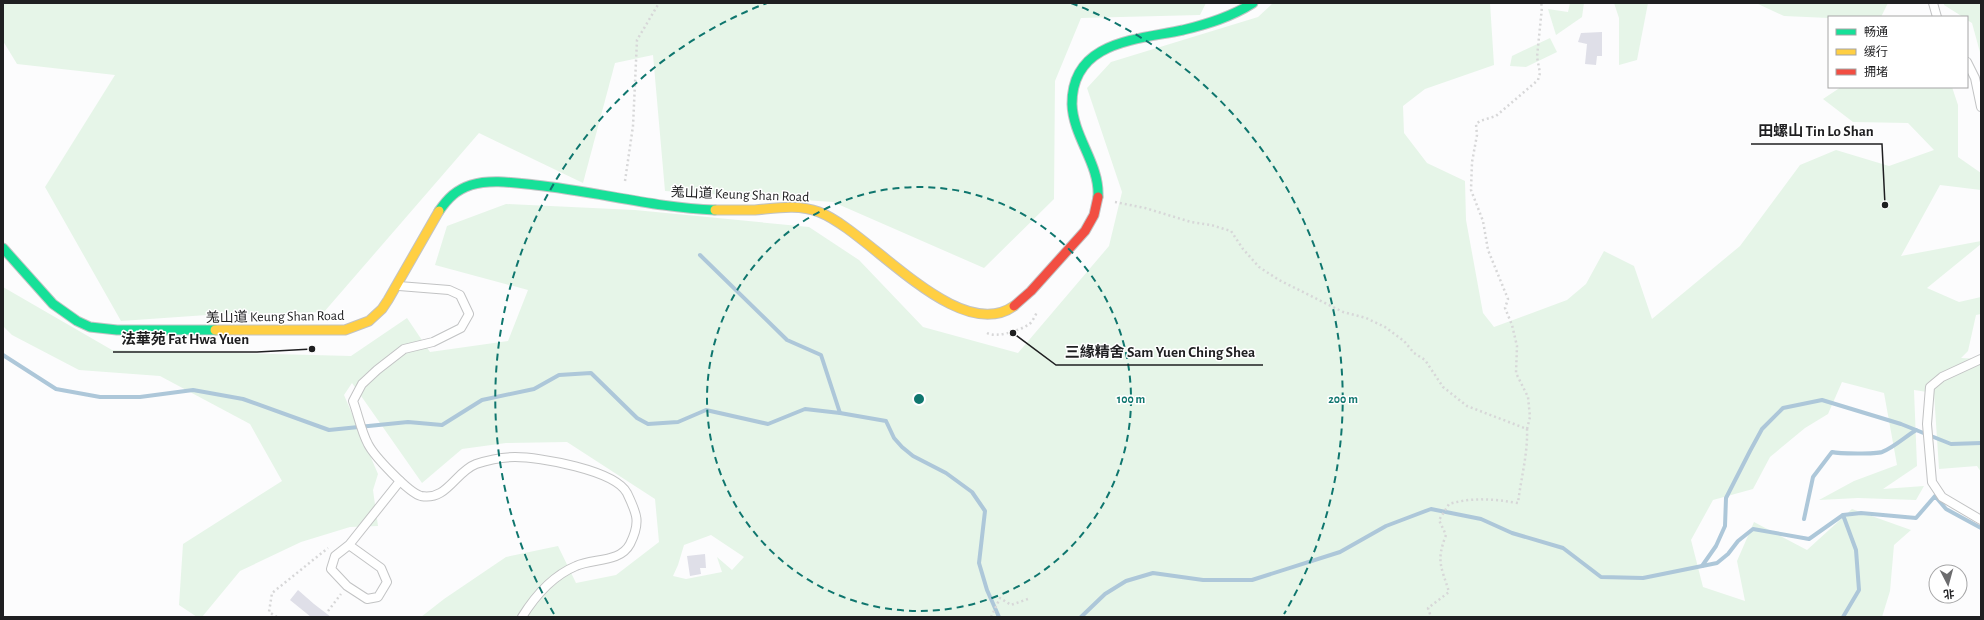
<svg xmlns="http://www.w3.org/2000/svg" width="1984" height="620" font-family="'Alegreya Sans','Noto Sans SC',sans-serif">
  <rect width="100%" height="100%" fill="#fcfcfd"/>
  <!-- green -->
  <g fill="#e6f5e8" fill-rule="evenodd">
    <path d="M3,3H1206L1200,15L1081,18L1055,81L1054,199L984,268L833,202L665,191L653,55L615,63L583,183L479,133L324,312L207,315L121,321L45,187L115,75L17,64L3,41Z"/>
    <path d="M1273,3H1490L1494,65L1425,89L1403,106L1404,133L1427,163L1465,181L1466,220L1483,313L1494,327L1567,300L1586,284L1604,251L1634,266L1652,319L1740,246L1800,165L1836,150L1889,166L1934,150L1908,123L1853,122L1823,99L1841,87H1952L1958,105V157L1981,173V190L1940,185L1901,256L1981,241V244L1927,288L1959,302L1981,297V314L1976,315L1968,351L1961,358L1981,359V472L1977,466L1939,469L1934,393L1914,390L1917,466L1883,489L1924,486L1916,500L1858,498L1819,500L1854,481L1897,465L1884,393L1842,382L1828,414L1805,428L1770,457L1753,489L1713,500L1691,540L1703,587L1745,601L1737,561L1754,522L1807,550L1852,509L1911,530L1894,545L1890,591L1882,617H421L444,599L506,557L558,546L576,583L616,575L659,542L655,499L567,442L506,443L462,449L422,483L352,383L344,395L378,474L373,490L378,526L350,527L301,542L240,571L202,617H197L179,605L183,544L282,481L250,424L160,376L79,370L12,335L3,326V287L112,350L351,356L407,318L430,352L508,341L528,290L435,265L447,226L506,204L635,210L809,227L859,260L923,327L1018,353L1109,246L1122,192L1087,88L1111,62L1258,17ZM711,535L744,557L732,570L717,557L722,572L686,579L673,576L678,565L684,545Z"/>
    <path d="M1570,3H1584L1582,17L1556,35L1548,9L1568,12Z"/>
    <path d="M1614,3H1648L1637,60L1619,65V18Z"/>
    <path d="M1756,3H1888L1881,17L1829,18L1784,16Z"/>
    <path d="M1944,3H1981V56L1972,23L1967,20V17H1963L1944,5Z"/>
    <path d="M1550,38L1557,52L1526,67L1510,66L1512,56Z"/>
  </g>
  <g fill="none" stroke-linecap="round" stroke-linejoin="round">
    <!-- stream -->
    <g stroke="#adc7d9" stroke-width="4">
      <path d="M700,255L787,340L821,355L840,413L886,421L894,438L902,447L913,456L946,473L972,492L985,511L979,563L987,590L999,617"/>
      <path d="M3,355L56,389L100,397H140L193,390L243,399L329,430L408,422L442,425L482,400L534,389L559,375L591,373L637,418L648,424L678,422L706,410L768,424L805,409L840,413"/>
      <path d="M1804,519L1813,477L1832,452C1839,454 1876,454 1882,452C1893,448 1905,437 1916,430"/>
      <path d="M1702,566L1716,546L1725,526L1726,498L1750,451L1762,429L1783,408L1822,400L1901,424L1951,444L1981,443"/>
      <path d="M1081,617L1105,594L1126,581L1153,573L1203,580H1252L1340,552L1386,526L1431,509L1481,519L1512,533L1563,548L1601,577L1643,578L1717,563L1728,554L1738,541L1753,529L1809,539L1843,515L1861,513L1916,518L1935,496L1946,509L1981,528"/>
      <path d="M1843,617L1859,590L1856,550L1843,515"/>
    </g>
  </g>
  <!-- building -->
  <g fill="#dfdfe8">
    <path d="M1602,32V56H1597L1596,65L1585,64L1587,44L1578,42L1581,33Z"/>
    <path d="M705,554L706,568H700L701,574L690,576L687,556Z"/>
    <path d="M298,590L314,604L331,617H311L290,600Z"/>
  </g>
  <g fill="none" stroke-linecap="round" stroke-linejoin="round">
    <defs>
      <g id="lane">
        <path d="M1933,3L1937,17"/>
        <path d="M1967,62L1975,78L1981,107"/>
        <path d="M399,286L449,290L460,295L469,314L461,328L433,342L404,349L377,370L362,384L353,401C358,414 361,431 368,444C374,456 409,493 421,496C447,501 455,472 476,464C488,460 502,457 515,457C539,457 615,470 627,493C637,514 641,522 630,544C620,563 593,558 576,566C552,576 535,596 522,617"/>
        <path d="M1981,359L1942,377L1930,387L1927,424L1932,482L1942,497L1981,520"/>
        <path d="M349,545L381,568L387,582L378,597L367,599L347,586L331,569L335,556L349,545L400,481"/>
      </g>
      <g id="fast">
        <path d="M1098,197C1100,164 1073,137 1072,104C1072,41 1136,40 1183,30C1208,24 1231,17 1253,3"/>
        <path d="M439,211C448,198 456,190 471,185C491,179 515,183 535,185C595,191 655,208 715,210"/>
        <path d="M3,248L53,304L77,321L90,327L117,330H215"/>
      </g>
      <g id="slow">
        <path d="M715,210C729,210 742,210 755,210C777,208 798,204 819,212C869,231 958,346 1014,306"/>
        <path d="M215,330H345L369,321L382,309L388,300L439,211"/>
      </g>
      <path id="jam" d="M1014,306L1031,291L1085,231L1094,215L1098,197"/>
    </defs>
    <!-- lane casing -->
    <use href="#lane" stroke="#c2c3c4" stroke-width="10"/>
    <!-- fast casing -->
    <use href="#fast" stroke="#c2c3c4" stroke-width="11"/>
    <!-- slow casing -->
    <use href="#slow" stroke="#c2c3c4" stroke-width="11"/>
    <!-- jam casing -->
    <use href="#jam" stroke="#c2c3c4" stroke-width="11"/>
    <!-- path -->
    <g stroke="#d7d7d8" stroke-width="2.5" stroke-dasharray="2 3" stroke-linecap="butt">
      <path d="M625,181L633,126L637,40L659,3"/>
      <path d="M1115,202L1145,208L1191,222L1211,225L1231,231L1243,249L1259,267L1279,280L1343,312L1366,318L1385,327L1404,341L1414,353L1425,360L1443,387L1467,406L1527,429C1528,453 1521,478 1518,503C1493,499 1473,497 1449,504L1439,520L1446,535C1436,561 1441,566 1449,592L1428,608L1431,617"/>
      <path d="M987,333C997,338 1018,331 1028,325C1032,323 1035,316 1037,312"/>
      <path d="M1527,429L1530,417L1528,397L1516,373L1517,346L1512,325L1505,308L1508,299L1488,250L1483,221L1471,190L1472,162L1477,135L1476,124L1480,121L1496,116L1538,80L1540,73L1537,57L1542,7L1541,3"/>
      <path d="M328,611L341,594"/>
      <path d="M277,617L269,612L272,593L328,548"/>
      <path d="M991,617L1000,598L1011,605L1028,599"/>
    </g>
    <!-- lane -->
    <use href="#lane" stroke="#fff" stroke-width="8"/>
    <!-- fast -->
    <use href="#fast" stroke="#16e098" stroke-width="9"/>
    <!-- slow -->
    <use href="#slow" stroke="#ffcf43" stroke-width="9"/>
    <!-- jam -->
    <use href="#jam" stroke="#f24e42" stroke-width="9"/>
  </g>
  <!-- distance rings -->
  <g fill="none" stroke="#0f766e" stroke-width="2" stroke-dasharray="7 5">
    <circle cx="919" cy="399" r="212"/>
    <path d="M554 614A424 424 0 0 1 767 3M1071 3A424 424 0 0 1 1284 614"/>
  </g>
  <g text-anchor="middle" stroke-width="3" stroke-linejoin="round" paint-order="stroke">
    <!-- street labels -->
    <g font-size="14" fill="#1f1f21" stroke="#fff">
      <text transform="translate(740 194) rotate(2)" y="5">羗山道 Keung Shan Road</text>
      <text transform="translate(275 316) rotate(-1)" y="5">羗山道 Keung Shan Road</text>
    </g>
  </g>
  <circle cx="919" cy="399" r="6" fill="#0f766e" stroke="#fff" stroke-width="2"/>
  <g font-size="12" text-anchor="middle" font-weight="bold" fill="#0f766e" stroke="#fff" stroke-width="3" stroke-linejoin="round" paint-order="stroke">
    <text x="1131" y="403">100 m</text>
    <text x="1343" y="403">200 m</text>
  </g>
  <!-- callouts -->
  <path fill="none" stroke="#1f1f21" stroke-width="1.5" d="M1885 205L1882 144H1751M312 349L257 352H113M1013 333L1056 365H1263"/>
  <g fill="#1f1f21" stroke="#fff" stroke-width="1.5">
    <circle cx="1885" cy="205" r="4"/>
    <circle cx="312" cy="349" r="4"/>
    <circle cx="1013" cy="333" r="4"/>
  </g>
  <g font-size="15" text-anchor="middle" font-weight="bold" fill="#1f1f21" stroke="#fff" stroke-width="3" stroke-linejoin="round" paint-order="stroke">
    <text x="1816" y="136">田螺山 Tin Lo Shan</text>
    <text x="185" y="344">法華苑 Fat Hwa Yuen</text>
    <text x="1160" y="357">三緣精舍 Sam Yuen Ching Shea</text>
  </g>
  <!-- border -->
  <rect width="1984" height="620" fill="none" stroke="#1f1f21" stroke-width="8"/>
  <!-- legend -->
  <rect x="1828" y="16" width="140" height="72" fill="#ffffff" stroke="#a5a5a6"/>
  <rect x="1836" y="29" width="20" height="6" fill="#16e098" stroke="#a5a5a6"/>
  <text x="1864" y="36" font-size="12" fill="#1f1f21">畅通</text>
  <rect x="1836" y="49" width="20" height="6" fill="#ffcf43" stroke="#a5a5a6"/>
  <text x="1864" y="56" font-size="12" fill="#1f1f21">缓行</text>
  <rect x="1836" y="69" width="20" height="6" fill="#f24e42" stroke="#a5a5a6"/>
  <text x="1864" y="76" font-size="12" fill="#1f1f21">拥堵</text>
  <!-- north arrow -->
  <g transform="translate(1948 584) rotate(174)"><circle r="19" fill="#ffffff" stroke="#a5a5a6"/>
  <path d="M0-3L7 15L0 10L-7 15Z" fill="#6c6c6e"/>
  <text y="-6" font-size="11" font-weight="bold" text-anchor="middle" fill="#1f1f21">北</text>
  </g>
</svg>
